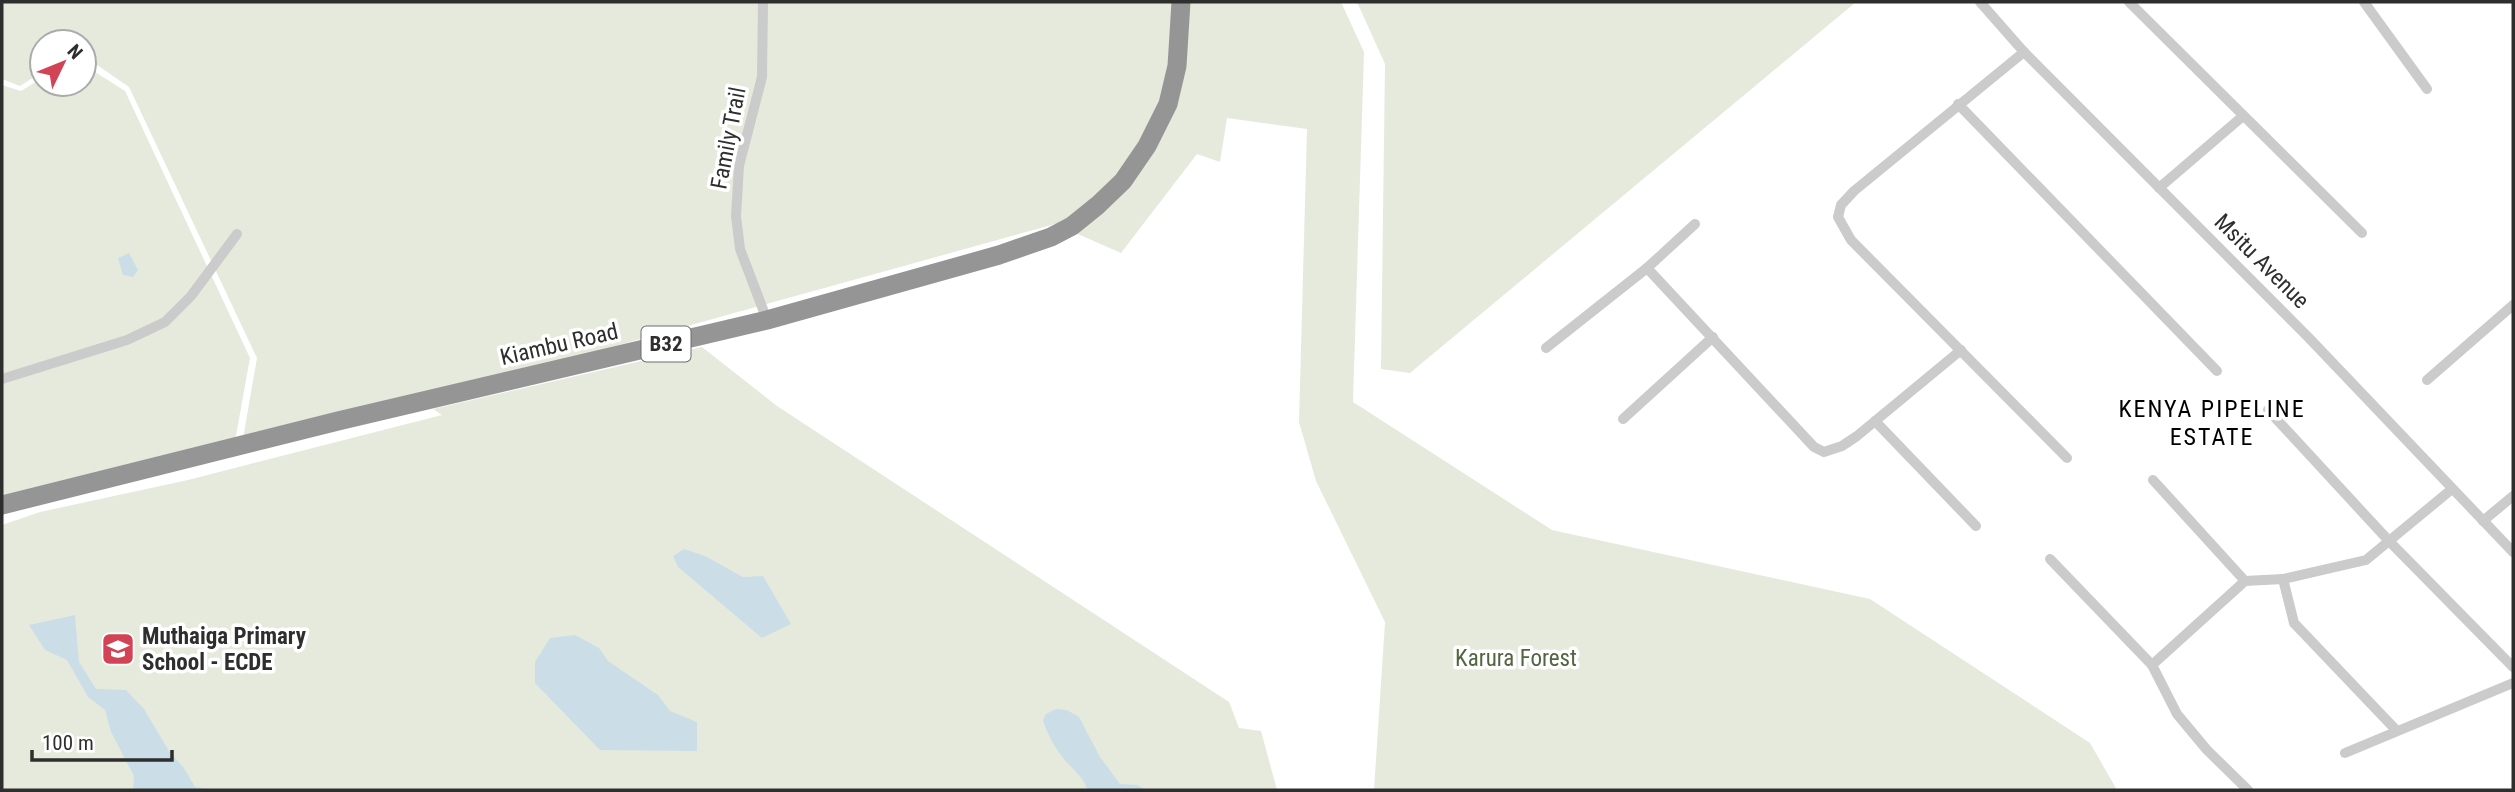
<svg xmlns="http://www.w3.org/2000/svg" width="2515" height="792" font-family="'Roboto Condensed',sans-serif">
  <rect width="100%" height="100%" fill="#fff"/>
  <!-- green -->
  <g fill="#e5eadd">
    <path d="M2,2H1341L1364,52L1353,402L1552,530L1870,599L2090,743L2117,790H1374L1385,622L1316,481L1299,422L1307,129L1227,118L1220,162L1197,154L1121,253L1055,224L241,450L257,358L129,87L84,56V42H42V72L20,86L2,79Z"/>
    <path d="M1357,2H1856L1410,373L1381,369L1385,64Z"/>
    <path d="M84,65L125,91L250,358L235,441L2,498V85L21,91L42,78V84H84Z"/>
    <path d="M702,347L777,406L1229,702L1239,728L1261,731L1277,790H2V525L40,512L188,480L442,415L433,409Z"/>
  </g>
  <!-- water -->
  <g fill="#cbdee8">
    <path d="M129,253L138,270L133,277L123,275L118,258Z"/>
    <path d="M684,549L705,556L743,577L763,576L791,624L762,638L678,567L673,556Z"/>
    <path d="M75,615L79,662L96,689L126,690L144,709L169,751L184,768L195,787L216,790H133L134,776L111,732L105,710L88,697L67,660L45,650L29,625Z"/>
    <path d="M575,635L599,648L608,661L658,695L670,711L697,722V751L600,750L535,683V662L550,638Z"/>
    <path d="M1056,709L1067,710L1079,717L1100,757L1120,784L1136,785L1147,790H1087C1085,778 1072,769 1064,759C1055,748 1047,734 1043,720L1046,714Z"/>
  </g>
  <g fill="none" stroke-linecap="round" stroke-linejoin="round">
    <!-- street -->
    <g stroke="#cbcbcb" stroke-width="10">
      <path d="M763,2L762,77L739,166L736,216L740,249L767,320"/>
      <path d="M1980,2L2024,52L2309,338L2513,552"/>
      <path d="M2129,2L2362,233"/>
      <path d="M2364,2L2427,89"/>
      <path d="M2024,52L1854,191L1841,205L1838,217L1851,240L2067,458"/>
      <path d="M1958,104L2217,371"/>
      <path d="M2159,188L2243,116"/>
      <path d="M1647,268L1814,447L1824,452L1842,446L1857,436L1961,350"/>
      <path d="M1546,348L1647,268L1695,224"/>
      <path d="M2,379L127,340L165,322L191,296L237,234"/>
      <path d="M2427,380L2513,305"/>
      <path d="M2268,410L2389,541L2513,667"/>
      <path d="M1623,419L1713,337"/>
      <path d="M1875,421L1976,526"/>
      <path d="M2153,480L2245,581"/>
      <path d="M2483,521L2513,496"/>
      <path d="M2050,559L2152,665L2177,714L2207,750L2248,790"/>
      <path d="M2283,579L2294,623L2396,730"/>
      <path d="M2152,665L2245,581L2283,579L2366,560L2452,489"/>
      <path d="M2345,753L2513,683"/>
    </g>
    <!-- highway -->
    <path stroke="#959595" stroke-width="19" d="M2,505L338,421L767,320L999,255L1051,237L1072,226L1098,205L1123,181L1147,146L1168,104L1177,66L1181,2"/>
  </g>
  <!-- icons -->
  <defs>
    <symbol id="school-square" viewBox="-11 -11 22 22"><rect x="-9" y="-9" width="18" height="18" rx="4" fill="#d24355" stroke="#fff"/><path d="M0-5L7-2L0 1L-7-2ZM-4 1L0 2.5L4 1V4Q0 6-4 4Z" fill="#fff"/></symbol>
  </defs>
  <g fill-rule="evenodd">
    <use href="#school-square" x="99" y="630" width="38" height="38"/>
  </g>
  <g text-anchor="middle" stroke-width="7" stroke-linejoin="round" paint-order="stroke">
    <!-- shield labels -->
    <rect fill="#fff" stroke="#6d6d6d" stroke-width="2" x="641.5" y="326.5" width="49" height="35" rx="5"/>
    <g font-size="21" font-weight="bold" fill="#2e2e2e">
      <text x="666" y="351">B32</text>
    </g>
    <!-- street labels -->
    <g font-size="23" fill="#2e2e2e" stroke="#fff">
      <text transform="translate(728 138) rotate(-79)" y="8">Family Trail</text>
      <text transform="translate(2262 261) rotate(45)" y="8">Msitu Avenue</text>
      <text transform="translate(559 344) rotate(-13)" y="8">Kiambu Road</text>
    </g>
    <!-- poi labels -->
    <g font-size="23" font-weight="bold" fill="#2e2e2e" stroke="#fff" text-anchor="start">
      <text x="142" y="644">Muthaiga Primary<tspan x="142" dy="26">School - ECDE</tspan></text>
    </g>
    <!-- park labels -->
    <g font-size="23" fill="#536540" stroke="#fff">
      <text x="1516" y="666">Karura Forest</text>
    </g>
    <!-- neighbourhood labels -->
    <g font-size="24" letter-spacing="2" fill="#000" stroke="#fff">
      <text x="2212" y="417">KENYA PIPELINE<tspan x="2212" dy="28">ESTATE</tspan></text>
    </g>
  </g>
  <!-- border -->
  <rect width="2515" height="792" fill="none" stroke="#2e2e2e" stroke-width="7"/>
  <!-- north arrow -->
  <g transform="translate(63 63) rotate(47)"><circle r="33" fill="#ffffff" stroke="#ababab" stroke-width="2"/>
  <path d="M0-5L12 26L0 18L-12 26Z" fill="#d24355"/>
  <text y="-10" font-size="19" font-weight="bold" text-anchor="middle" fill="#2e2e2e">N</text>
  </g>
  <!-- scale -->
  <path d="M32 750v10h140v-10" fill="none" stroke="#2e2e2e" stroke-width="3.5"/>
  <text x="42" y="750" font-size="21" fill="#2e2e2e" stroke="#ffffff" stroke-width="5" paint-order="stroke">100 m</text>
</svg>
